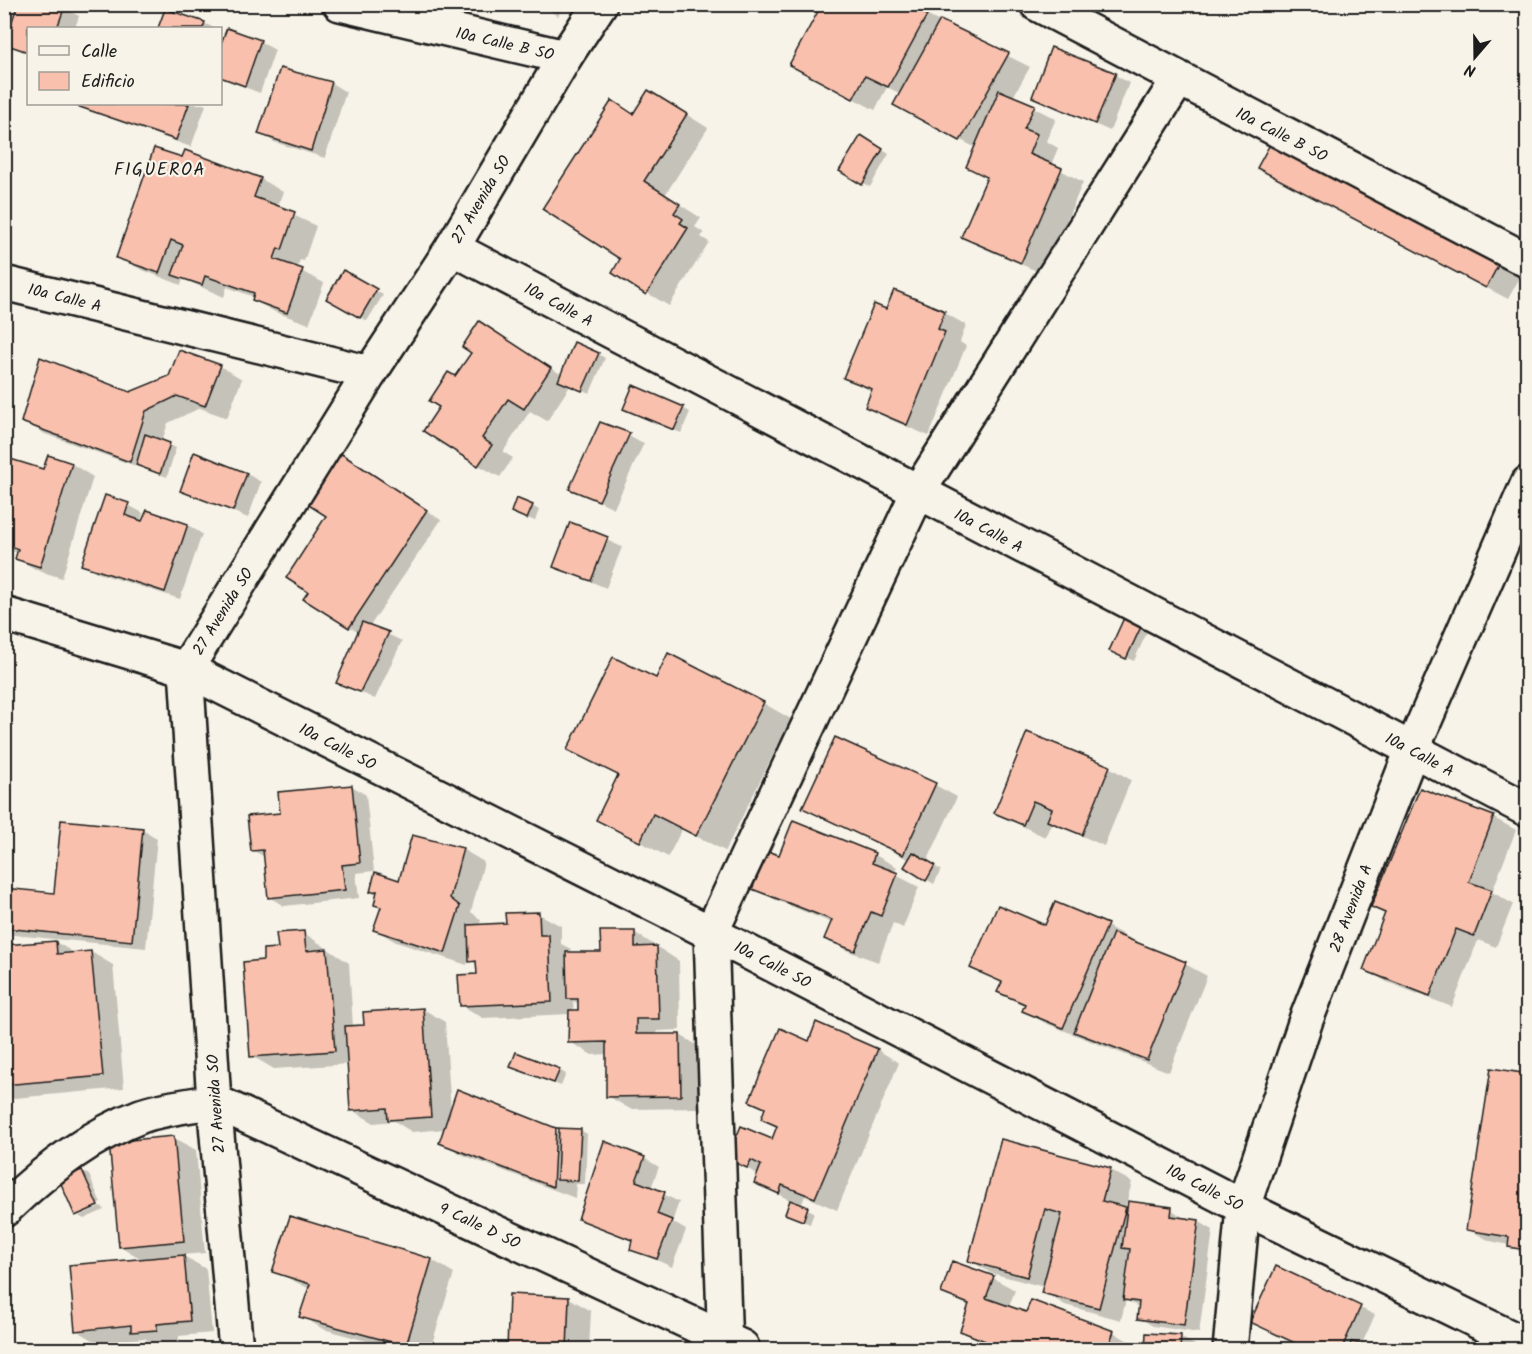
<svg xmlns="http://www.w3.org/2000/svg" width="1532" height="1354" font-family="Kalam,sans-serif">
  <rect width="100%" height="100%" fill="#f7f3e8"/>
  <filter id="ink" filterUnits="userSpaceOnUse"><feTurbulence type="fractalNoise" baseFrequency=".0167" numOctaves="2"/><feDisplacementMap in="SourceGraphic" scale="12" xChannelSelector="R" yChannelSelector="G"/><feConvolveMatrix kernelMatrix="1 2 1 2 8 2 1 2 1" color-interpolation-filters="sRGB"/></filter>
  <g filter="url(#ink)">
    <!-- shadow -->
    <g fill="#0003" fill-rule="evenodd">
      <path d="M19,4H56L79,16L75,28H28V54L5,43Z"/>
      <path d="M538,4H565L558,16Z"/>
      <path d="M904,4L1030,67L1013,97L1056,119L1046,141L1058,148L1051,165L1083,182L1044,274L985,249L963,237L988,178L968,167L976,148L917,117L901,94L887,87L875,110L813,77Z"/>
      <path d="M166,10L204,23L214,28H160Z"/>
      <path d="M228,30L261,42L275,50L260,93L220,78V51Z"/>
      <path d="M1115,75L1129,83L1110,131L1034,97Z"/>
      <path d="M331,83L346,92L325,158L274,142L260,133Z"/>
      <path d="M70,104H203L206,105L191,147Z"/>
      <path d="M670,104L708,128L665,195L701,218L695,227L704,233L701,237L709,242L669,306L614,273L623,259L634,115Z"/>
      <path d="M862,137L889,154L870,187L841,171Z"/>
      <path d="M185,152L261,179L283,192L277,207L316,226L304,261L300,260L297,269L324,283L309,324L275,312L253,300L254,297L227,287L224,297L183,279L181,285L140,269L118,257Z"/>
      <path d="M1281,180L1524,270L1508,299Z"/>
      <path d="M343,272L383,295L367,321L328,298Z"/>
      <path d="M895,292L945,313L966,325L960,342L966,346L929,436L889,419L867,407L873,392L845,377L886,311Z"/>
      <path d="M502,336L562,375L598,354L605,358L590,393L570,386L547,421L530,411L503,452L513,458L500,477L478,465L441,406L456,378Z"/>
      <path d="M220,366L242,379L227,418L200,408L168,423L162,441L176,448L167,477L45,434L23,421L130,394Z"/>
      <path d="M683,408L690,412L681,433L631,412Z"/>
      <path d="M601,424L644,443L614,508L571,488Z"/>
      <path d="M195,454L247,474L261,482L248,518L182,490Z"/>
      <path d="M4,458L44,471L72,464L93,477L62,578L39,571L17,559L19,553L4,549Z"/>
      <path d="M352,462L441,520L370,626L402,641L375,699L338,682L359,633L305,598L310,592L328,516Z"/>
      <path d="M128,505L143,513L140,522L143,523L148,512L188,525L202,534L180,599L98,573L83,564Z"/>
      <path d="M532,506L539,510L535,521L520,515Z"/>
      <path d="M571,524L622,547L606,588L555,566Z"/>
      <path d="M1128,611L1151,623L1134,661L1118,654Z"/>
      <path d="M656,680L763,703L791,719L725,851L682,829L668,857L598,819L619,776L569,749Z"/>
      <path d="M1109,767L1131,780L1104,846L1052,822L1045,837L995,813Z"/>
      <path d="M935,785L957,797L927,862L941,870L934,884L906,867L910,860L804,808Z"/>
      <path d="M352,786L366,795L374,871L356,873L359,898L284,906L269,897L265,857L252,850L282,814Z"/>
      <path d="M1421,790L1494,818L1516,830L1492,892L1513,904L1496,947L1478,940L1452,1007L1387,982L1365,970L1386,914L1372,907Z"/>
      <path d="M794,822L875,855L897,867L894,874L919,887L903,928L893,923L878,962L848,951L826,938L832,923L776,900L754,888L780,857Z"/>
      <path d="M142,830L157,838L146,948L4,934V889L55,894Z"/>
      <path d="M462,849L484,862L471,912L481,920L479,926L508,925L539,914L561,926V944L571,949V954H602L634,932L679,961L680,1030L657,1031V1035H680L702,1048L703,1108L630,1109L608,1096L607,1054L592,1055L570,1042V1014L483,1018L461,1005L478,976V965L471,961L470,954L467,965L396,942L374,929L382,908L376,904L378,894L372,891L400,882ZM573,1001L579,1004V1012H574Z"/>
      <path d="M1107,926L1129,938L1128,941L1185,964L1207,976L1169,1072L1045,1023L1023,1010L1025,1006L999,992L1003,984L972,967L1046,927Z"/>
      <path d="M304,933L349,963L353,1027L365,1026L423,1009L445,1022L451,1112L560,1133L580,1130L587,1134L585,1184H576L575,1198L463,1155L441,1142L445,1129L412,1132L394,1121L374,1123L352,1110L349,1064L274,1069L252,1056L265,962Z"/>
      <path d="M56,942L76,954L91,952L113,965L124,1088L4,1099V946Z"/>
      <path d="M817,1024L878,1050L899,1063L837,1210L805,1196L801,1206L814,1212L810,1224L786,1214L791,1201L756,1182L759,1175L729,1159L772,1141L778,1128L762,1119L810,1043Z"/>
      <path d="M519,1070H559L566,1074L561,1086Z"/>
      <path d="M1528,1075V1257L1509,1245L1490,1241L1468,1229Z"/>
      <path d="M174,1138L196,1150L205,1253L182,1255L206,1269L212,1333L179,1336V1342L154,1344L144,1338L98,1343L76,1330L143,1260L120,1246Z"/>
      <path d="M1002,1141L1110,1170L1132,1182L1125,1208L1171,1209L1186,1220L1198,1221L1213,1230L1199,1333L1153,1326L1139,1318L1140,1308L1126,1300L1121,1320L1065,1305L1043,1292L1044,1287L991,1273L969,1260Z"/>
      <path d="M644,1158L659,1167L651,1188L679,1202L672,1222L686,1230L672,1267L632,1249L633,1242L579,1218Z"/>
      <path d="M82,1171L89,1175L101,1203L79,1213V1216L102,1206L104,1210L84,1219L77,1215Z"/>
      <path d="M291,1218L432,1260L454,1273L430,1350H399L323,1329L301,1316L310,1289L274,1271Z"/>
      <path d="M1277,1268L1375,1315L1361,1346L1376,1350H1310L1252,1322Z"/>
      <path d="M993,1278L1015,1290L1009,1307L1027,1314L1113,1332L1135,1345L1134,1350H1000L983,1343L961,1330L970,1307L942,1292Z"/>
      <path d="M569,1298L591,1311L589,1350H508Z"/>
      <path d="M1180,1337L1195,1345V1350H1147Z"/>
    </g>
    <!-- building -->
    <g fill="#f9c1ad" stroke="#1c1c1c" stroke-width="1.5">
      <path d="M18,4L65,6L57,28H28V52L4,44Z"/>
      <path d="M822,4H906L927,15L888,87L865,76L853,99L789,65Z"/>
      <path d="M165,9L205,22L203,28H158Z"/>
      <path d="M940,20L1009,53L960,141L893,105Z"/>
      <path d="M227,28L261,40L245,86L220,77V46Z"/>
      <path d="M1051,47L1116,73L1095,124L1032,97Z"/>
      <path d="M280,68L332,82L311,151L258,134Z"/>
      <path d="M648,90L687,114L644,181L680,204L674,213L683,219L680,223L688,228L646,295L612,273L620,259L542,209L612,100L633,114Z"/>
      <path d="M999,90L1035,105L1024,129L1037,134L1029,154L1062,168L1021,263L961,237L987,177L966,167Z"/>
      <path d="M71,104H189L176,140Z"/>
      <path d="M861,135L883,149L862,185L839,171Z"/>
      <path d="M1274,137L1503,256L1486,288L1257,168Z"/>
      <path d="M154,148L182,157L185,150L261,178L254,197L295,212L282,250L278,248L274,259L303,269L287,313L252,300L254,293L205,276L202,285L172,275L183,245L171,240L159,273L116,258Z"/>
      <path d="M343,270L377,289L360,318L326,299Z"/>
      <path d="M894,290L945,311L938,329L945,332L907,425L865,407L872,389L843,378L874,304L886,309Z"/>
      <path d="M479,321L551,368L524,409L508,399L482,438L492,445L478,466L423,431L439,407L429,401L448,372L455,376L471,353L462,347Z"/>
      <path d="M574,342L599,353L582,391L558,381Z"/>
      <path d="M179,350L221,365L205,406L177,396L146,411L130,462L21,422L40,357L130,392L169,376Z"/>
      <path d="M633,385L684,407L674,430L623,409Z"/>
      <path d="M600,422L630,433L599,501L569,489Z"/>
      <path d="M145,434L170,443L160,474L136,465Z"/>
      <path d="M337,451L427,510L349,628L303,599L308,592L286,578L326,516L304,502Z"/>
      <path d="M194,452L247,473L233,511L180,491Z"/>
      <path d="M48,455L72,463L40,567L15,559L18,549L4,544V457L43,469Z"/>
      <path d="M105,495L129,503L125,515L142,521L147,510L188,524L165,592L81,565Z"/>
      <path d="M516,498L533,505L527,519L511,512Z"/>
      <path d="M570,522L608,537L591,581L553,567Z"/>
      <path d="M1128,609L1145,618L1126,659L1109,651Z"/>
      <path d="M362,622L389,632L360,692L336,683Z"/>
      <path d="M668,653L764,702L696,836L653,814L640,842L596,820L618,775L567,750L613,657L656,678Z"/>
      <path d="M1027,732L1110,766L1082,835L1047,821L1052,809L1033,801L1023,825L994,813Z"/>
      <path d="M835,737L936,783L903,855L802,808Z"/>
      <path d="M352,785L360,863L342,865L345,890L268,898L263,850L251,851L247,816L280,813L278,792Z"/>
      <path d="M1420,788L1494,816L1469,882L1492,890L1474,936L1456,929L1430,996L1363,970L1385,913L1371,907Z"/>
      <path d="M61,820L143,828L132,941L4,928V888L54,893Z"/>
      <path d="M793,820L875,853L872,863L898,873L881,916L871,912L855,951L824,939L832,920L752,889L767,851L779,855Z"/>
      <path d="M412,835L463,848L450,898L460,906L445,953L373,930L381,907L374,905L377,891L370,892L375,872L399,880Z"/>
      <path d="M913,852L935,865L926,881L904,867Z"/>
      <path d="M1055,902L1108,924L1063,1028L1022,1011L1025,1004L997,992L1002,982L970,968L998,905L1045,925Z"/>
      <path d="M539,912L540,935H549L552,1002L460,1006L458,975L477,974L476,961L469,962L468,925L506,923L505,913Z"/>
      <path d="M304,931L306,951L327,949L335,1051L250,1057L243,962L263,960V949L278,948L276,933Z"/>
      <path d="M600,931H635V947L657,946L659,1019H636V1034H680L681,1096L606,1097V1042L568,1043L569,1010H578V999H567L566,952H601Z"/>
      <path d="M1113,933L1186,962L1147,1060L1074,1032Z"/>
      <path d="M56,941L57,954L91,951L103,1076L4,1085V945Z"/>
      <path d="M423,1008L431,1117L388,1120L387,1108L350,1111L345,1026L364,1025L363,1012Z"/>
      <path d="M816,1022L878,1049L815,1198L782,1185L779,1194L754,1183L761,1165L751,1160L747,1168L727,1159L741,1126L772,1139L777,1126L761,1119L765,1108L749,1101L780,1028L809,1041Z"/>
      <path d="M516,1052L560,1069L554,1083L510,1067Z"/>
      <path d="M1491,1068L1528,1074V1250L1508,1247L1509,1237L1466,1230Z"/>
      <path d="M457,1089L556,1128L553,1187L439,1143Z"/>
      <path d="M555,1128L581,1129L578,1181L557,1180L559,1128Z"/>
      <path d="M174,1136L184,1241L119,1247L109,1142Z"/>
      <path d="M1001,1139L1111,1168L1102,1201L1126,1207L1099,1308L1041,1293L1062,1214L1045,1209L1027,1277L968,1261Z"/>
      <path d="M604,1141L645,1157L636,1181L665,1192L657,1214L672,1220L657,1259L630,1250L632,1240L578,1219Z"/>
      <path d="M82,1170L98,1206L75,1216L59,1179Z"/>
      <path d="M790,1200L808,1207L803,1221L785,1214Z"/>
      <path d="M1128,1201L1172,1207L1171,1216L1199,1220L1184,1325L1137,1319L1139,1302L1123,1300L1130,1249L1122,1248Z"/>
      <path d="M290,1216L432,1259L406,1346L299,1317L310,1284L272,1272Z"/>
      <path d="M184,1255L190,1321L157,1324V1330L131,1332V1325L75,1331L69,1265Z"/>
      <path d="M952,1261L994,1276L986,1298L1026,1312L1031,1300L1114,1331L1107,1350H1008L960,1331L969,1304L941,1293Z"/>
      <path d="M1276,1266L1361,1306L1341,1350H1310L1250,1322Z"/>
      <path d="M509,1294L569,1297L567,1350H507Z"/>
      <path d="M1146,1333L1181,1335L1180,1350H1145Z"/>
      <path d="M1351,1342L1373,1346L1372,1350H1349Z"/>
    </g>
    <g fill="none" stroke-linecap="round" stroke-linejoin="round">
      <defs>
        <g id="minor">
          <path d="M340,4L565,57"/>
          <path d="M1037,4L1528,261"/>
          <path d="M452,248L1528,810"/>
          <path d="M4,283L370,373"/>
          <path d="M4,614L186,669L711,933L1243,1207L1528,1346"/>
          <path d="M214,1101L742,1347"/>
          <path d="M4,1210C43,1172 89,1136 141,1116C163,1108 190,1106 214,1101"/>
          <path d="M236,1350L214,1101L186,669L370,373L452,248L565,57L600,4"/>
          <path d="M725,1350L711,933L918,492L1178,80"/>
          <path d="M1230,1350L1243,1207L1306,1020L1412,750L1528,483"/>
        </g>
      </defs>
      <!-- minor casing -->
      <use href="#minor" stroke="#1c1c1c" stroke-width="38"/>
      <!-- minor -->
      <use href="#minor" stroke="#f7f3e8" stroke-width="33"/>
    </g>
  </g>
  <g text-anchor="middle" stroke-width="4.5" stroke-linejoin="round" paint-order="stroke">
    <!-- street labels -->
    <g font-size="16" fill="#1c1c1c" stroke="#f7f3e8">
      <text transform="translate(505 43) rotate(13)" y="6">10a Calle B SO</text>
      <text transform="translate(1282 134) rotate(27)" y="6">10a Calle B SO</text>
      <text transform="translate(480 199) rotate(-59)" y="6">27 Avenida SO</text>
      <text transform="translate(65 297) rotate(14)" y="6">10a Calle A</text>
      <text transform="translate(559 304) rotate(28)" y="6">10a Calle A</text>
      <text transform="translate(989 530) rotate(28)" y="6">10a Calle A</text>
      <text transform="translate(222 611) rotate(-58)" y="6">27 Avenida SO</text>
      <text transform="translate(338 746) rotate(27)" y="6">10a Calle SO</text>
      <text transform="translate(1420 754) rotate(28)" y="6">10a Calle A</text>
      <text transform="translate(1350 908) rotate(-69)" y="6">28 Avenida A</text>
      <text transform="translate(773 964) rotate(27)" y="6">10a Calle SO</text>
      <text transform="translate(215 1104) rotate(-94)" y="6">27 Avenida SO</text>
      <text transform="translate(1205 1187) rotate(27)" y="6">10a Calle SO</text>
      <text transform="translate(480 1225) rotate(25)" y="6">9 Calle D SO</text>
    </g>
    <!-- neighbourhood labels -->
    <g font-size="18" letter-spacing="1.5" fill="#1c1c1c" stroke="#f7f3e8">
      <text x="160" y="175">FIGUEROA</text>
    </g>
  </g>
  <!-- margin -->
  <rect width="1532" height="1354" fill="none" stroke="#f7f3e8" stroke-width="24"/>
  <rect x="12" y="12" width="1508" height="1330" fill="none" stroke="#1c1c1c" stroke-width="2" filter="url(#ink)"/>
  <!-- legend -->
  <rect x="27" y="27" width="195" height="78" fill="#f7f3e8" stroke="#9f9d96" stroke-width="1.5"/>
  <rect x="39" y="46" width="30" height="9" fill="#f7f3e8" stroke="#9f9d96" stroke-width="1.5"/>
  <text x="81" y="57" font-size="18" fill="#1c1c1c">Calle</text>
  <rect x="39" y="72" width="30" height="18" fill="#f9c1ad" stroke="#9f9d96" stroke-width="1.5"/>
  <text x="81" y="87" font-size="18" fill="#1c1c1c">Edificio</text>
  <!-- north arrow -->
  <g transform="translate(1475 57) rotate(200)" stroke="#f7f3e8" stroke-width="4.5" paint-order="stroke">
  <path d="M0-4.5L10 22L0 15L-10 22Z" fill="#1c1c1c"/>
  <text y="-9" font-size="16" font-weight="bold" text-anchor="middle" fill="#1c1c1c">N</text>
  </g>
</svg>
